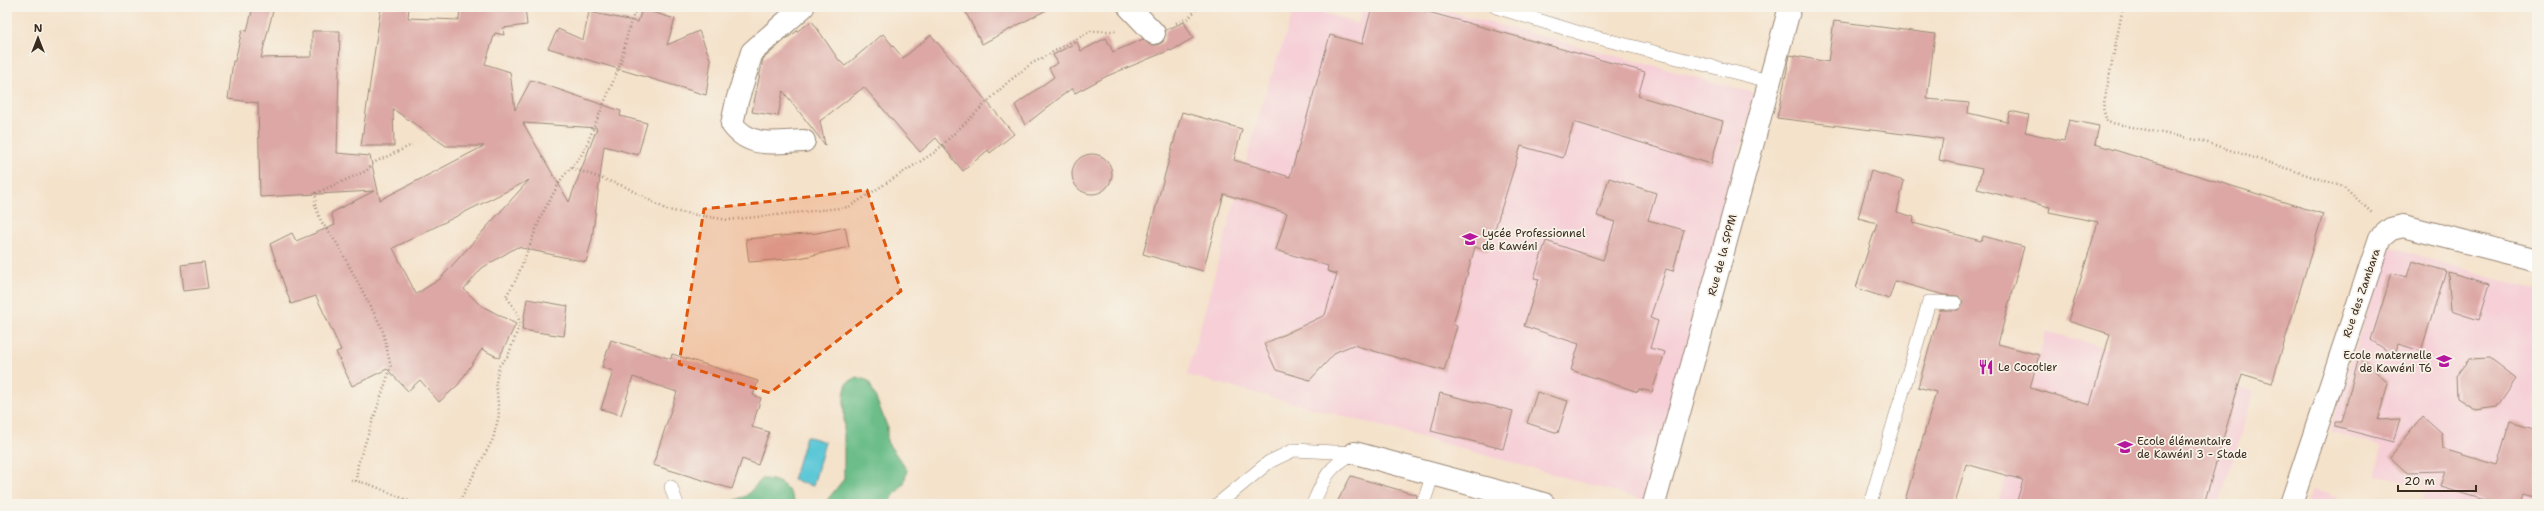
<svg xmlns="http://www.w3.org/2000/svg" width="2544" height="511" font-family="'Shantell Sans',sans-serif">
  <rect width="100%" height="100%" fill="#f7f3e8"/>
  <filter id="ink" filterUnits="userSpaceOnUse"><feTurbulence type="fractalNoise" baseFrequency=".025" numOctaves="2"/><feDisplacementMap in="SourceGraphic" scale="8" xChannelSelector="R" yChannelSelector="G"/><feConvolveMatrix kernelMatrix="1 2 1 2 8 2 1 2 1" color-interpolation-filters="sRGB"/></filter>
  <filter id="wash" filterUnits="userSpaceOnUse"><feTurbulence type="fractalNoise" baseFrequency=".012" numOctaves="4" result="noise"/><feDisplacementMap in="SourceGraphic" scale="16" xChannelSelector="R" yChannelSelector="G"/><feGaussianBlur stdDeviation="0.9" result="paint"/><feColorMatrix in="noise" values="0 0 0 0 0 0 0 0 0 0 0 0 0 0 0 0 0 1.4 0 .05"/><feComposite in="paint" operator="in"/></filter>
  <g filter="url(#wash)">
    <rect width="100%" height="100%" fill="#f4e2cb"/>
    <!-- built -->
    <g fill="#f6cfd7">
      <path d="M1295,7H1307L1358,24L1363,7H1431L1755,93L1645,500L1403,432L1187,375L1262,103Z"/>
      <path d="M2388,246L2537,291V504H2366L2379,495L2422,501L2426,487L2375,475L2382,447L2329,431Z"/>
      <path d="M2046,331L2254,391L2219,504H1998Z"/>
      <path d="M2312,489L2356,504H2307Z"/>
    </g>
    <!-- forest -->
    <g fill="#6cbd89" stroke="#547454">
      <path d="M857,377L869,381L887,426V442L907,470L904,483L887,504H824L844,479V395L847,383Z"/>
      <path d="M762,479C781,479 788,487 796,504H726L746,496Z"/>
    </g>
    <!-- water -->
    <path fill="#5cc7d7" stroke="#4c787a" d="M806,436L825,442L813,486L793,480Z"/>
    <g id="blocks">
      <!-- building -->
      <g fill="#dca7a4" fill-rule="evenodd">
        <path d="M253,7H274L261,58L312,57V31H340L337,153L370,156L380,200L484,146H446L393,109L394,146H361L381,7H409L408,18L459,20L460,7H525L527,25L503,28L504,35L495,33L485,64L510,72L515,110L531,80L621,111L620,116L647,123L638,155L604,146L592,239L586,262L517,247L482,268L464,289L480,305L516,324L499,358L482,349L458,385L439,402L420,380L408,391L387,369L352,386L336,352L341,350L316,296L291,304L270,244L292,233L296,241L335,225L331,213L374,191L260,197L258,103L228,99L233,61H235L242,30L247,31ZM523,123L597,128L569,202L526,128ZM529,180L440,279L416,294L393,248Z"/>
        <path d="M963,7H1052L982,44Z"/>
        <path d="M1372,7H1410L1645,72L1638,96L1723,121L1711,164L1574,122L1563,158L1521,146L1488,251L1475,247L1453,325L1457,326L1444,371L1353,345L1336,352L1310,380L1276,370L1264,344L1325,315L1337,274L1327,271L1328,266L1276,250L1287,213L1224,194L1203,271L1143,254L1182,112L1242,129L1234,160L1290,177L1330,35L1362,44Z"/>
        <path d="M642,9L675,19L667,45L699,31L711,61L706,95L548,48L558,29L583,40L589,12L638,22Z"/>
        <path d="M812,21L838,59L845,66L883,34L903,58L931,35L1014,134L990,153L988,150L963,171L936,138L920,152L864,87L820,121L825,145L783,91L778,116L752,112L763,59L787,38Z"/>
        <path d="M1834,21L1935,34L1927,99L1969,103L1968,113L2007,122L2010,111L2029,115L2025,132L2064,141L2069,120L2099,126L2095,144L2323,214L2272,383L2242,374L2204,504H2016L2023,480L1966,464L1955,504H1904L1936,392L1918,387L1940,310H1958L1963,303L1959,296L1944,295L1895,281L1889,299L1856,288L1877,223L1858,218L1871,171L1904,181L1897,212L1914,217L1913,223L1981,241L1983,236L2024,247L1998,344L2039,355L2030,388L2090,405L2110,334L2068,321L2098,222L2049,212L2050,207L1977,189L1982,169L1939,160L1943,139L1777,118L1790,55L1828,62Z"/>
        <path d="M1184,22L1193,38L1171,51L1170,50L1107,76L1075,93L1072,88L1025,125L1015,105L1054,77L1049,68L1058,63L1053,55L1077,42L1081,51L1106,38L1113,52L1143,39L1150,45H1157L1163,42L1166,30Z"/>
        <circle cx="1092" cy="174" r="20"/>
        <path d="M1609,178L1656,193L1648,220L1684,230L1673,271L1666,269L1650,318L1658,321L1650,348L1665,352L1652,392L1639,389L1638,392L1571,370L1579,344L1524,326L1539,279L1534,278L1546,241L1603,260L1615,222L1597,216Z"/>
        <path d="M845,227L849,247L800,258L749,262L746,239L817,233Z"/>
        <path d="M2412,261L2446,271L2421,351L2398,344L2395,356L2371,340L2392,273L2407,277Z"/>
        <path d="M204,262L208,288L184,291L181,265Z"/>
        <path d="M2448,272L2490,284L2479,320L2451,311Z"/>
        <path d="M527,299L568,306L564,336L522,330Z"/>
        <path d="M611,340L671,359L672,354L758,381L753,395L761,398L752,427L769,432L758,465L742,459L732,489L653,465L677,392L633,377L621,415L601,409L613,371L602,367Z"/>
        <path d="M2359,356L2388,383L2378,420L2400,419L2393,442L2335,427V422H2342Z"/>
        <path d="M2490,358L2516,378L2497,407L2476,410L2457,398L2456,376L2469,359Z"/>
        <path d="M1537,392L1568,401L1558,433L1527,423Z"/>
        <path d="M1440,393L1513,411L1503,449L1431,431Z"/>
        <path d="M2423,416L2442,433L2443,449L2497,465L2510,421L2537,429V498L2524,494L2521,504H2498L2441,487L2446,471L2406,472L2390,457Z"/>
        <path d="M1351,476L1417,495L1415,504H1336Z"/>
      </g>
    </g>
  </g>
  <g filter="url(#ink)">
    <use href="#blocks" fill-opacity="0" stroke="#988674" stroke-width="1"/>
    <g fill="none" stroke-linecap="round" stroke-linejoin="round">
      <defs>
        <g id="service">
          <path d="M1496,7L1583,34L1769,81"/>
          <path d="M671,487L677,504"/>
          <path d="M1218,504L1269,462L1294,450L1355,453"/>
          <path d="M1313,504C1324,478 1328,467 1354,453"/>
          <path d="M1423,504L1433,474"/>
          <path d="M1870,504L1929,302L1955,303"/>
        </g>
        <g id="minor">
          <path d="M803,7L752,52L737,101L732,124C750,149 776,142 804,141"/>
          <path d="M1129,7L1154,33"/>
          <path d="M1355,453L1544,504"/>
          <path d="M1654,504L1790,7"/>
          <path d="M2291,504L2380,238L2391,229L2403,226L2537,260"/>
        </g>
      </defs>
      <!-- service casing -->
      <use href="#service" stroke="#988674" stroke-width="14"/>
      <!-- minor casing -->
      <use href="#minor" stroke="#988674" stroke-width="24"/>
      <!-- path -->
      <g stroke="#988674" stroke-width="2.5" stroke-dasharray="1 3" stroke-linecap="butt">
        <path d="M2123,7L2103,108L2107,122L2202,141L2344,187L2372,213"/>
        <path d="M1176,23L1189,18L1198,7"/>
        <path d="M572,168L626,187L667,210L728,220L849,207L935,152L1008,82L1031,64L1091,31H1118"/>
        <path d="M351,480L369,484L416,504"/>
        <path d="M356,481L358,464L391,367L382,328L338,245L321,221L315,205L316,193L366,171L375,162L412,145"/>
        <path d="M458,504L493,439L499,415L496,382L499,366L508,356L520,324L517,312L506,296L516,280L542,214L562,178L581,156L589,139L620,65L630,24L637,7"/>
      </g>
      <!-- service -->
      <use href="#service" stroke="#fff" stroke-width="13"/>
      <!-- minor -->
      <use href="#minor" stroke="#fff" stroke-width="22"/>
    </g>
  </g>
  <!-- marked area -->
  <path fill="#df570d" fill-opacity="0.2" stroke="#df570d" stroke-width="3" stroke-dasharray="8 5" stroke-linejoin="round" d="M867,190L901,291L770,393L679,364L704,209Z"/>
  <!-- icons -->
  <defs>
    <symbol id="school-bare" viewBox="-9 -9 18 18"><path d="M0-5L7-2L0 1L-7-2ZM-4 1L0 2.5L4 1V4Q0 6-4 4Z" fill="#b5179e" stroke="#f7f3e8" stroke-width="2.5" paint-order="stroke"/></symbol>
    <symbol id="restaurant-bare" viewBox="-9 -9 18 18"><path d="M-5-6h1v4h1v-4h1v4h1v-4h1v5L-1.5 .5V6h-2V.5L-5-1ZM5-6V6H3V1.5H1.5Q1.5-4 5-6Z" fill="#b5179e" stroke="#f7f3e8" stroke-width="2.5" paint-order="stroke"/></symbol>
  </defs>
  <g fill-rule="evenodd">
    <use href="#school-bare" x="1459" y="228" width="22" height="22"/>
    <use href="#school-bare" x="2433" y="350" width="22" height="22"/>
    <use href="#restaurant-bare" x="1975" y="356" width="22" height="22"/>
    <use href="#school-bare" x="2114" y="436" width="22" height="22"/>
  </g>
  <g text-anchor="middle" stroke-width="3.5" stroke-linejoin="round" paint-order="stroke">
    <!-- poi labels -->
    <g font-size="11" fill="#3b2a1e" stroke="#f7f3e8" text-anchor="start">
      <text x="1482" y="237">Lycée Professionnel<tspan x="1482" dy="13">de Kawéni</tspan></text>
      <text x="2432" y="359" text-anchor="end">Ecole maternelle<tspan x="2432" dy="13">de Kawéni T6</tspan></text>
      <text x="1998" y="371">Le Cocotier</text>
      <text x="2137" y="445">Ecole élémentaire<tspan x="2137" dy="13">de Kawéni 3 - Stade</tspan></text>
    </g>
    <!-- street labels -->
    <g font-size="11" fill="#3b2a1e" stroke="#f7f3e8">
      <text transform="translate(1722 255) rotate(-75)" y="4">Rue de la SPPM</text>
      <text transform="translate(2361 293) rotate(-71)" y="4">Rue des Zambara</text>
    </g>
  </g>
  <!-- margin -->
  <rect width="2544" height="511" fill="none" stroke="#f7f3e8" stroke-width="24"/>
  <!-- north arrow -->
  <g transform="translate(38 38)" stroke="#f7f3e8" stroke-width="3" paint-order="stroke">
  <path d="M0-3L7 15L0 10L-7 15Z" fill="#3b2a1e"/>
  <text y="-6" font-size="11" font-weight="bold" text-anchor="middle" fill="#3b2a1e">N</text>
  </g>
  <!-- scale -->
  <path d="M2398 485v6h78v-6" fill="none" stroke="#3b2a1e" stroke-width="2"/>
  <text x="2404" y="485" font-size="12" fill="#3b2a1e" stroke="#f7f3e8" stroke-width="3" paint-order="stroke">20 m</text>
</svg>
